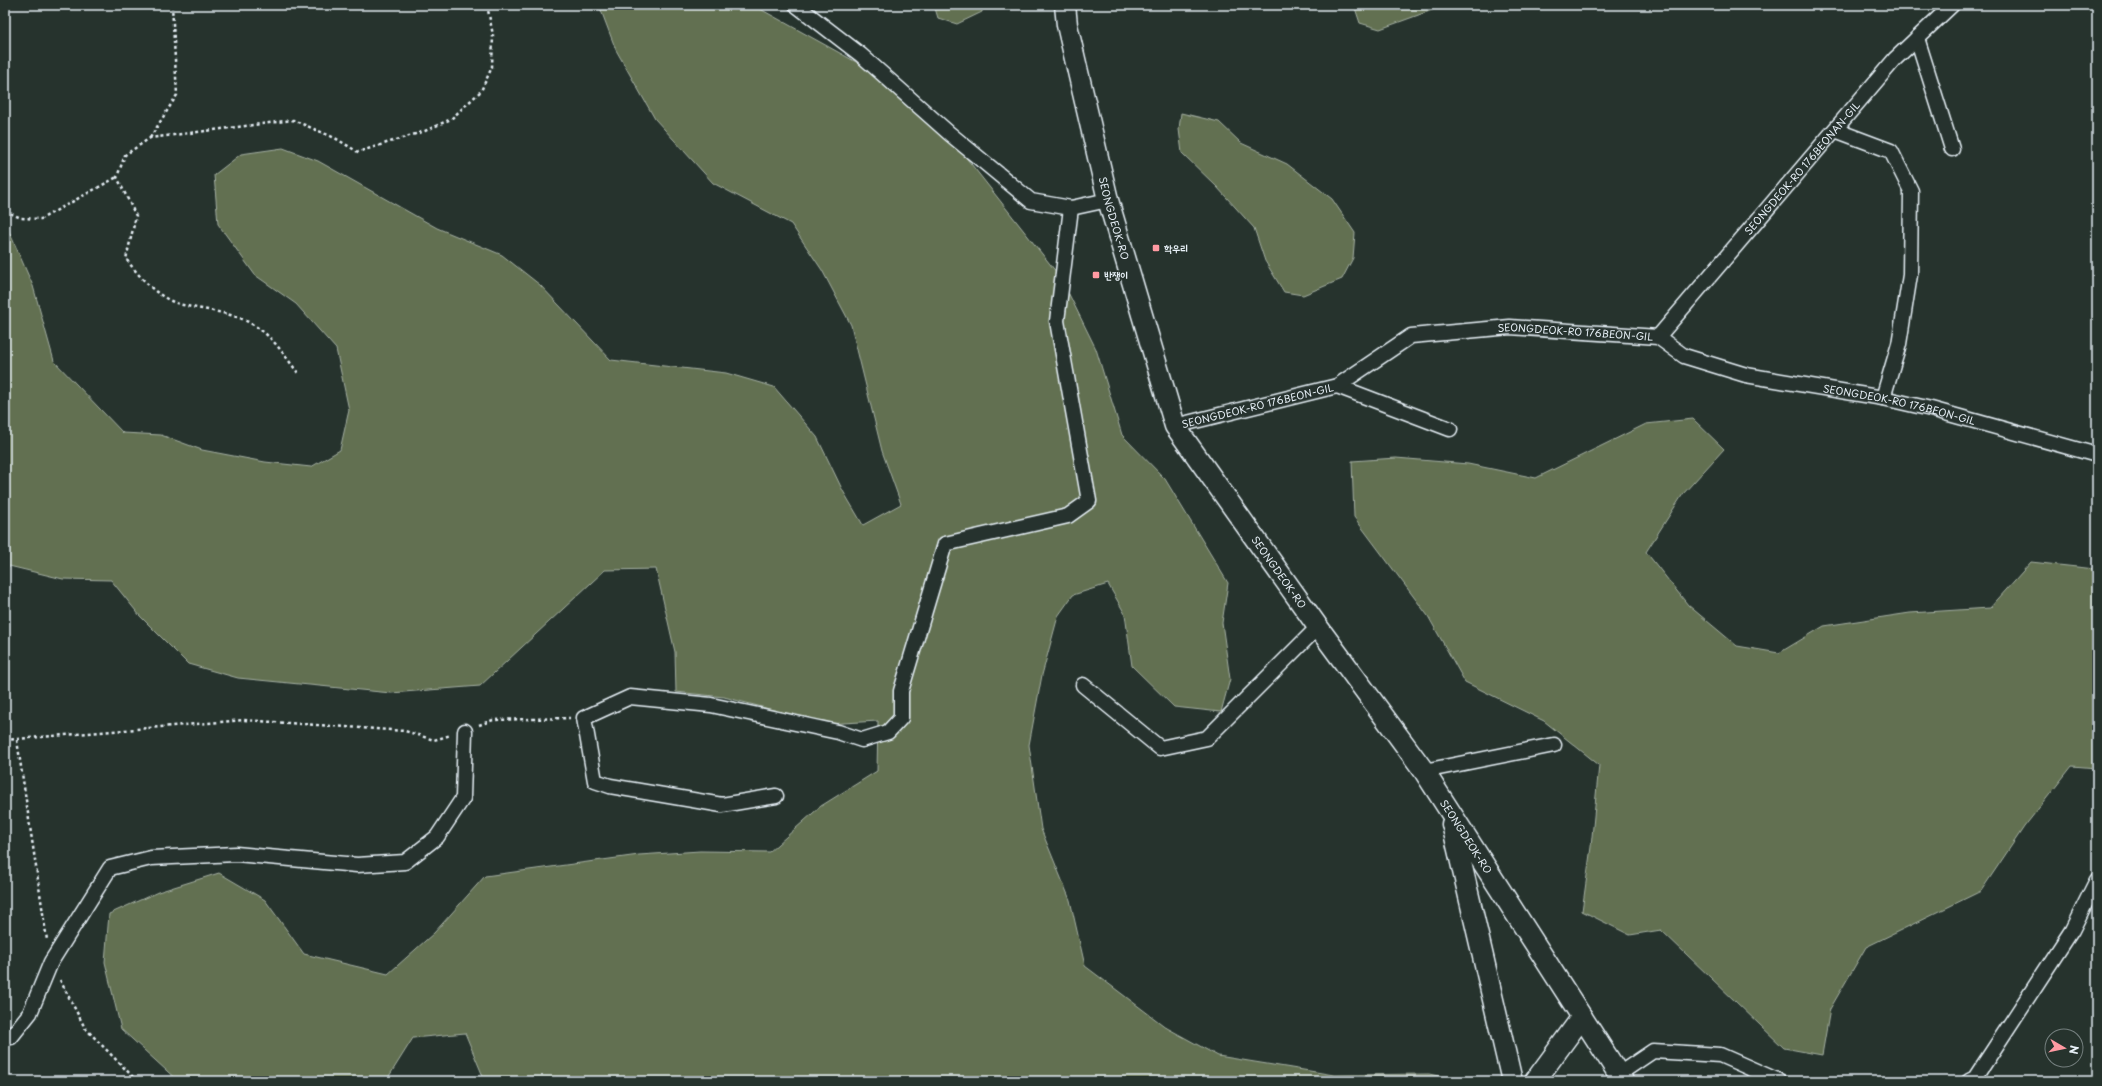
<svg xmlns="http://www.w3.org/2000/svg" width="2102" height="1086" font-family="'Playpen Sans','Poor Story',sans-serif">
  <rect width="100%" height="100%" fill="#26332d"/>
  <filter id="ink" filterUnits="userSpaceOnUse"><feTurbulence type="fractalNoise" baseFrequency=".025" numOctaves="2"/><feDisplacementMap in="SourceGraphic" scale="8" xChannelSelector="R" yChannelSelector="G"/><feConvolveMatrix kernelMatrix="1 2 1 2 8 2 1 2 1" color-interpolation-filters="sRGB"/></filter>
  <g filter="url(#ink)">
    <!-- green -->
    <g fill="#627051" stroke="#a5b0a4">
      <path d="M599,5H753L894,83L964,155L1061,278L1096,349L1122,435L1165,479L1228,583L1222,623L1230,679L1221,712L1174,707L1132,666L1125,614L1108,584L1073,595L1058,616L1042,675L1029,745L1041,829L1070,900L1085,966L1167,1028L1218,1056L1334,1075L1429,1074L1462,1081H485L465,1033L413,1038L386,1081H178L121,1029L105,962L109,914L158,892L219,873L265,900L304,954L388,974L434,933L485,876L639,855L700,851L769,852L821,806L877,771L878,721L826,724L724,697L676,692L675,652L656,569L605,570L480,686L391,693L238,678L188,664L140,616L111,580L63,579L5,565V222L33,286L54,361L123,433L161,435L202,450L265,462L311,467L340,450L349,410L336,349L296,304L255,275L218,224L214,175L241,154L283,148L318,161L437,228L502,255L540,285L611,360L726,373L774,387L817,437L843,491L863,525L901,504L882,451L851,325L822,270L791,224L713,183L655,119L616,50Z"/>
      <path d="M934,5H982V12L957,24L938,18Z"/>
      <path d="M1354,5H1446L1380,29L1360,23Z"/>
      <path d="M1181,113L1219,122L1241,143L1287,164L1332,199L1355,233L1353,258L1342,279L1303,295L1284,292L1265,261L1254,228L1217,187L1182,153L1179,129Z"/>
      <path d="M1693,419L1724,449L1683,494L1646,552L1688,605L1737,646L1779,653L1824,626L1910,613L1990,608L2031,562L2095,569L2097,577V768L2072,766L2024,827L1981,891L1866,947L1830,1009L1822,1055L1784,1048L1661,930L1630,935L1582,911L1591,847L1599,765L1544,721L1465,682L1428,616L1354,517L1352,461L1396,458L1468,464L1536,478L1646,424Z"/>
    </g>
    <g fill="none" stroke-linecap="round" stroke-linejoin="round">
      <defs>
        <g id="street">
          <path d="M796,5L861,55L950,134L1031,201L1071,208L1108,200"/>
          <path d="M1917,38L1952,149"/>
          <path d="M1835,130L1891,151L1911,191L1910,275L1899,344L1883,398"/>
          <path id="s1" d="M1658,337L1895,59L1952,5"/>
          <path d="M1337,386L1450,429"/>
          <path id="s2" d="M1175,426L1337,386L1411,336L1510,327L1658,337L1684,356L1746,375L1883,398L1931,409L2097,455"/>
          <path d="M1083,685L1160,748L1207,738L1318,627"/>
          <path d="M1424,771L1554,745"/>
          <path d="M776,796L722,805L610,786L595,781L584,718L630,697L711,705L838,732L862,740L888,732L901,718V691L945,544L1068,516L1089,501L1057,321L1071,208"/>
          <path d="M5,1037H11L30,1013L51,962L110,868L151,858L236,854L357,865L405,862L437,837L463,798L465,731"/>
          <path d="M1619,1074L1653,1051L1720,1055L1779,1081"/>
          <path d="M1969,1081L1975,1078L2072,930L2097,880"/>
        </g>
        <g id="secondary">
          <path id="s3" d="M1065,5L1067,25L1108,200L1175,426L1318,627L1424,771L1623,1081"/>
          <path d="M1452,824L1512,1081"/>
          <path d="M1535,1081L1582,1017"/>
        </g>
      </defs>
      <!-- street casing -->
      <use href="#street" stroke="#e8f1f8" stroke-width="17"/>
      <!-- secondary casing -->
      <use href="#secondary" stroke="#e8f1f8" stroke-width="23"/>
      <!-- path -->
      <g stroke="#e8f1f8" stroke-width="2.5" stroke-dasharray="3 3" stroke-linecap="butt">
        <path d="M150,138L177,95L172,5"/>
        <path d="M5,211L21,218L41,219L117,177"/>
        <path d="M298,373C285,356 273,337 255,326C233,311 204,311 179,304C156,297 140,277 126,259L136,216L117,177L125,155L150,138L293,120L335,138L358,152L425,131L451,119L481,91L492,67L493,35L487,5"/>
        <path d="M479,725L493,720L570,718"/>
        <path d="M5,740L244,720L405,731L434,740L451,735"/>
        <path d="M17,740L47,940"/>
        <path d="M60,980L85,1028L137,1081"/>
      </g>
      <!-- street -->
      <use href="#street" stroke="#26332d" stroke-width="14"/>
      <!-- secondary -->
      <use href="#secondary" stroke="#26332d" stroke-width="20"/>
    </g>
  </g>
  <!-- markers -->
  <g fill="#ff9aa2" stroke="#26332d" stroke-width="1.5">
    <rect x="1152" y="244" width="8" height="8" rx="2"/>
    <rect x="1092" y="271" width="8" height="8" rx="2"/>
  </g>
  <g text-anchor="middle" stroke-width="3.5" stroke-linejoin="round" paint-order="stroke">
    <!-- street labels -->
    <g font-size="10" fill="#e8f1f8" stroke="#26332d">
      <text dy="4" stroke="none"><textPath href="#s1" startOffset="222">SEONGDEOK-RO 176BEONAN-GIL</textPath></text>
      <text dy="4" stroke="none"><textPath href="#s3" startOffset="219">SEONGDEOK-RO</textPath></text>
      <text dy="4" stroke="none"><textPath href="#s2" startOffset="421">SEONGDEOK-RO 176BEON-GIL</textPath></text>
      <text dy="4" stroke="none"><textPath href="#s2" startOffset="757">SEONGDEOK-RO 176BEON-GIL</textPath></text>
      <text dy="4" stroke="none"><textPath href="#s2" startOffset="85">SEONGDEOK-RO 176BEON-GIL</textPath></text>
      <text dy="4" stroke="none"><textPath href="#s3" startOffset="615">SEONGDEOK-RO</textPath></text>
      <text dy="4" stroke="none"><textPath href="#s3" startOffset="939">SEONGDEOK-RO</textPath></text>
    </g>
    <!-- poi labels -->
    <g font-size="10" font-weight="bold" fill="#e8f1f8" stroke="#26332d" text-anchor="start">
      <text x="1164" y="252">학우리</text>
      <text x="1104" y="279">반쟁이</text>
    </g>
  </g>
  <!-- margin -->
  <rect width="2102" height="1086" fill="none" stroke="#26332d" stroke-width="20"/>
  <rect x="10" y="10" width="2082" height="1066" fill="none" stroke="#e8f1f8" stroke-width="1.5" filter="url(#ink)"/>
  <!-- north arrow -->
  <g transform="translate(2064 1048) rotate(99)"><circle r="19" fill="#26332d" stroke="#747f7e"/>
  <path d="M0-3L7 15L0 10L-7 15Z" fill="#ff9aa2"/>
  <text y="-6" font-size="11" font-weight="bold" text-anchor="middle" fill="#e8f1f8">N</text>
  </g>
</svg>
